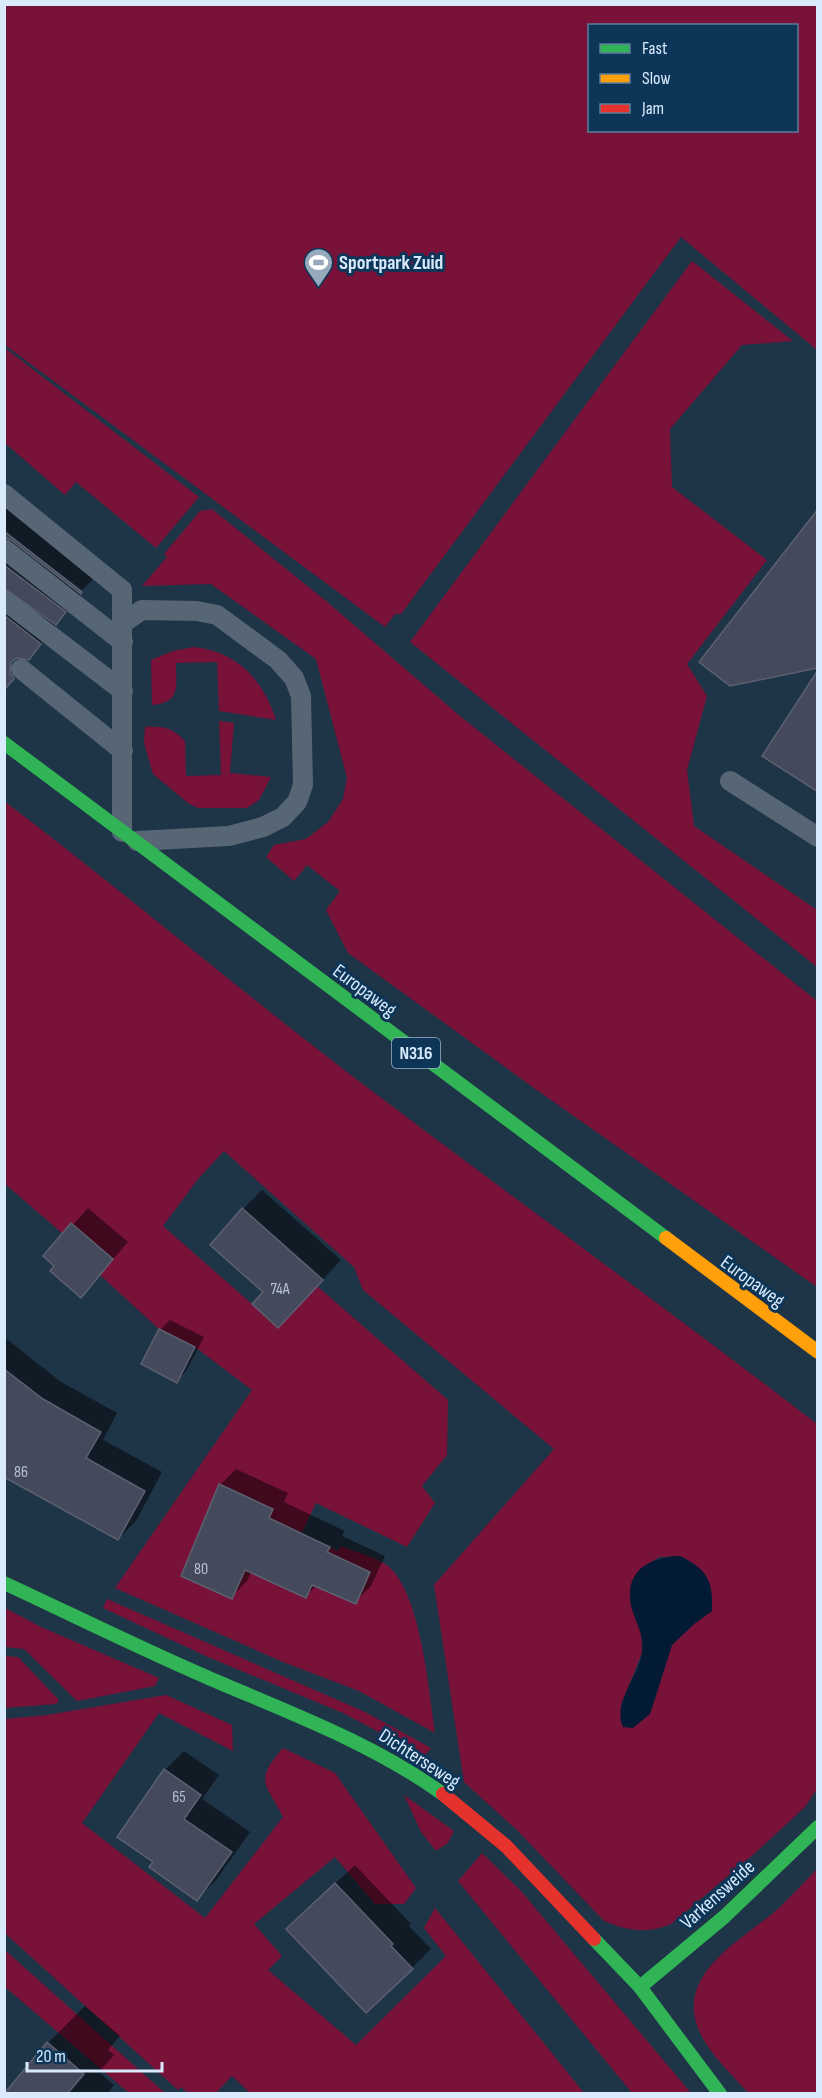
<svg xmlns="http://www.w3.org/2000/svg" width="822" height="2098" font-family="'Sofia Sans Condensed',sans-serif">
  <rect width="100%" height="100%" fill="#1e3447"/>
  <!-- green -->
  <g fill="#791238" fill-rule="evenodd">
    <path d="M5,4L817,5V350L681,237L401,614H395L385,627L5,345ZM590,26H796V130H590Z"/>
    <path d="M692,261L793,341L742,345L670,429L672,487L767,560L687,664L707,696L687,770L694,826L817,910V967L410,642Z"/>
    <path d="M5,348L199,497L156,548L76,482L65,495L5,443Z"/>
    <path d="M212,509L326,601L460,716L817,1001V1287L534,1088L348,953L326,910L340,891L307,865L294,881L266,857L274,845L306,839L328,822L343,799L347,778L316,659L211,584L142,586L167,557L164,554L200,511Z"/>
    <path d="M194,647C237,652 263,679 276,720L219,711L217,662L176,663C176,687 181,702 152,705L151,660L173,651Z"/>
    <path d="M219,721L234,723L230,773L271,777L259,800L247,808H198L188,803L153,774L144,743L145,727C163,726 172,727 185,741L186,776L221,775Z"/>
    <path d="M4,801C128,895 245,995 368,1088C517,1201 669,1310 817,1424V1789L805,1807L754,1854L671,1924C647,1934 628,1931 604,1921L517,1830L464,1782L434,1585L554,1449L363,1290L354,1267L224,1151L198,1179L163,1226L252,1304L317,1286L448,1400L447,1455L422,1486L435,1503L407,1547L316,1503L301,1534L338,1551L341,1546C355,1552 376,1557 388,1566C421,1593 429,1692 435,1733L359,1691L283,1662L115,1588L252,1390L195,1347L159,1329L100,1275L113,1259L71,1223L62,1233L5,1184ZM680,1556L712,1611L694,1624L672,1645L650,1714L621,1705L642,1653L639,1570L659,1557Z"/>
    <path d="M107,1599L365,1712L431,1748L424,1756L343,1713L208,1657L103,1608Z"/>
    <path d="M5,1608L41,1627L159,1678L155,1686L77,1701L24,1649L5,1647Z"/>
    <path d="M5,1656L18,1657L59,1700L56,1704L5,1708Z"/>
    <path d="M166,1695L232,1725L233,1751L159,1713L82,1823L205,1918L283,1817C265,1782 254,1781 283,1748L335,1773L416,1888L404,1904H375L335,1857L254,1924L282,1956L268,1970L356,2045L446,1956L424,1928L435,1908L584,2093L251,2094L232,2076L216,2093H188L181,2087L178,2090L8,1936L4,1931L5,1719L47,1715Z"/>
    <path d="M404,1795L454,1831L448,1843L436,1851L421,1832Z"/>
    <path d="M482,1853L521,1891L691,2093H632L458,1881Z"/>
    <path d="M817,1869V2093H748C732,2074 707,2052 698,2028C676,1971 746,1938 779,1908C792,1895 805,1882 817,1869Z"/>
    <path d="M4,1950H5L165,2093H129L5,1987Z"/>
  </g>
  <!-- water -->
  <path fill="#031a34" d="M680,1556C708,1570 713,1580 712,1611L694,1624L672,1645L650,1714L633,1728L623,1727C612,1702 639,1677 642,1652C645,1631 631,1617 630,1598C628,1567 654,1557 680,1556Z"/>
  <!-- shadow -->
  <g fill="#0007">
    <path d="M4,502L97,575L82,590L24,548L23,550L81,595L28,658L17,656L10,663L4,659Z"/>
    <path d="M262,1190L341,1260L297,1307L265,1292L243,1209Z"/>
    <path d="M88,1208L128,1242L81,1296L45,1256Z"/>
    <path d="M170,1320L204,1337L186,1371L177,1381L143,1363L161,1329Z"/>
    <path d="M4,1337L61,1382L117,1413L103,1440L162,1472L136,1521L118,1539L4,1475Z"/>
    <path d="M236,1469L288,1493L284,1502L345,1531L342,1536L385,1556L371,1586L355,1602L317,1585L306,1596L252,1571L247,1581L231,1597L220,1485Z"/>
    <path d="M184,1751L219,1775L202,1799L250,1832L216,1880L197,1899L155,1861L165,1770Z"/>
    <path d="M355,1865L411,1924L409,1926L431,1949L412,1968L307,1910Z"/>
    <path d="M85,2006L120,2036L108,2050L114,2055L99,2072L114,2085L107,2094H5L48,2043Z"/>
  </g>
  <!-- building -->
  <g fill="#444a5b" stroke="#5c6172" stroke-width="1.5">
    <path d="M818,509V668L730,686L699,662Z"/>
    <path d="M4,531L82,592L81,594L11,540L4,537Z"/>
    <path d="M4,565L66,612L56,625L4,588Z"/>
    <path d="M4,615L41,644L29,660L17,658L11,662L10,673L14,679L4,690Z"/>
    <path d="M818,670V792L762,756Z"/>
    <path d="M242,1208L323,1280L278,1328L252,1304L263,1292L210,1245Z"/>
    <path d="M71,1223L113,1259L81,1298L50,1271L54,1266L43,1256Z"/>
    <path d="M159,1329L195,1347L177,1383L141,1364Z"/>
    <path d="M4,1369L43,1399L101,1432L86,1458L145,1491L118,1540L4,1477Z"/>
    <path d="M219,1484L273,1509L269,1518L330,1547L327,1552L370,1572L356,1604L312,1585L306,1598L245,1570L232,1599L181,1576Z"/>
    <path d="M164,1769L201,1795L184,1819L232,1852L197,1901L149,1867L153,1862L117,1837Z"/>
    <path d="M335,1883L393,1944L391,1946L413,1969L366,2013L286,1929Z"/>
    <path d="M47,2042L84,2074L67,2094H4Z"/>
  </g>
  <g fill="none" stroke-linecap="round" stroke-linejoin="round">
    <!-- lane -->
    <g stroke="#576675" stroke-width="20">
      <path d="M4,494L122,590V832"/>
      <path d="M4,549L123,642"/>
      <path d="M4,600L123,691"/>
      <path d="M123,623L142,610L197,611L217,615L278,660L294,678L301,696L303,785L297,802L283,817L263,827L229,836L137,841"/>
      <path d="M21,669L123,751"/>
      <path d="M730,781L818,837"/>
    </g>
    <!-- fast -->
    <g stroke="#30b455" stroke-width="14">
      <path d="M4,743L666,1238"/>
      <path d="M4,1583C73,1615 141,1649 211,1679C290,1713 372,1743 443,1794"/>
      <path d="M594,1939L640,1987L720,2094"/>
      <path d="M640,1987L724,1917L818,1827"/>
    </g>
    <!-- slow -->
    <path stroke="#ff9f0a" stroke-width="14" d="M666,1238L818,1352"/>
    <!-- jam -->
    <path stroke="#e5322d" stroke-width="14" d="M443,1794L506,1846L594,1939"/>
  </g>
  <!-- icons -->
  <defs>
    <symbol id="stadium-pin" viewBox="-11 -11 22 30"><path d="M0 17L-7.5 6A9.5 9.5 0 1 1 7.5 6Z" fill="#97aabd" stroke="#0d3558"/><path d="M0-5a6.5 5 0 1 0 0 10a6.5 5 0 1 0 0-10ZM-3.5-1.8h7v3.6h-7Z" fill="#fff"/></symbol>
  </defs>
  <g fill-rule="evenodd">
    <use href="#stadium-pin" x="302" y="246" width="33" height="45"/>
  </g>
  <g text-anchor="middle" stroke-width="6" stroke-linejoin="round" paint-order="stroke">
    <!-- number labels -->
    <g font-size="16" fill="#b3c2d4">
      <text x="280" y="1294">74A</text>
      <text x="21" y="1477">86</text>
      <text x="201" y="1574">80</text>
      <text x="179" y="1802">65</text>
    </g>
    <!-- shield labels -->
    <rect fill="#0d3558" stroke="#9bb4cb" stroke-width="1.5" x="392" y="1038" width="48" height="30" rx="4.5"/>
    <g font-size="18" font-weight="bold" fill="#d8eafc">
      <text x="416" y="1059">N316</text>
    </g>
    <!-- poi labels -->
    <g font-size="20" font-weight="bold" fill="#d8eafc" stroke="#0d3558" text-anchor="start">
      <text x="339" y="269">Sportpark Zuid</text>
    </g>
    <!-- street labels -->
    <g font-size="20" fill="#d8eafc" stroke="#0d3558">
      <text transform="translate(365 990) rotate(37)" y="7">Europaweg</text>
      <text transform="translate(753 1281) rotate(36)" y="7">Europaweg</text>
      <text transform="translate(420 1758) rotate(33)" y="7">Dichterseweg</text>
      <text transform="translate(717 1894) rotate(-42)" y="7">Varkensweide</text>
    </g>
  </g>
  <!-- border -->
  <rect width="822" height="2098" fill="none" stroke="#d8eafc" stroke-width="12"/>
  <!-- legend -->
  <rect x="588" y="24" width="210" height="108" fill="#0d3558" stroke="#5e7d9a" stroke-width="1.5"/>
  <rect x="600" y="44" width="30" height="9" fill="#30b455" stroke="#5e7d9a" stroke-width="1.5"/>
  <text x="642" y="54" font-size="18" fill="#d8eafc">Fast</text>
  <rect x="600" y="74" width="30" height="9" fill="#ff9f0a" stroke="#5e7d9a" stroke-width="1.5"/>
  <text x="642" y="84" font-size="18" fill="#d8eafc">Slow</text>
  <rect x="600" y="104" width="30" height="9" fill="#e5322d" stroke="#5e7d9a" stroke-width="1.5"/>
  <text x="642" y="114" font-size="18" fill="#d8eafc">Jam</text>
  <!-- scale -->
  <path d="M27 2062v9h135v-9" fill="none" stroke="#d8eafc" stroke-width="3"/>
  <text x="36" y="2062" font-size="18" fill="#d8eafc" stroke="#0d3558" stroke-width="4.5" paint-order="stroke">20 m</text>
</svg>
